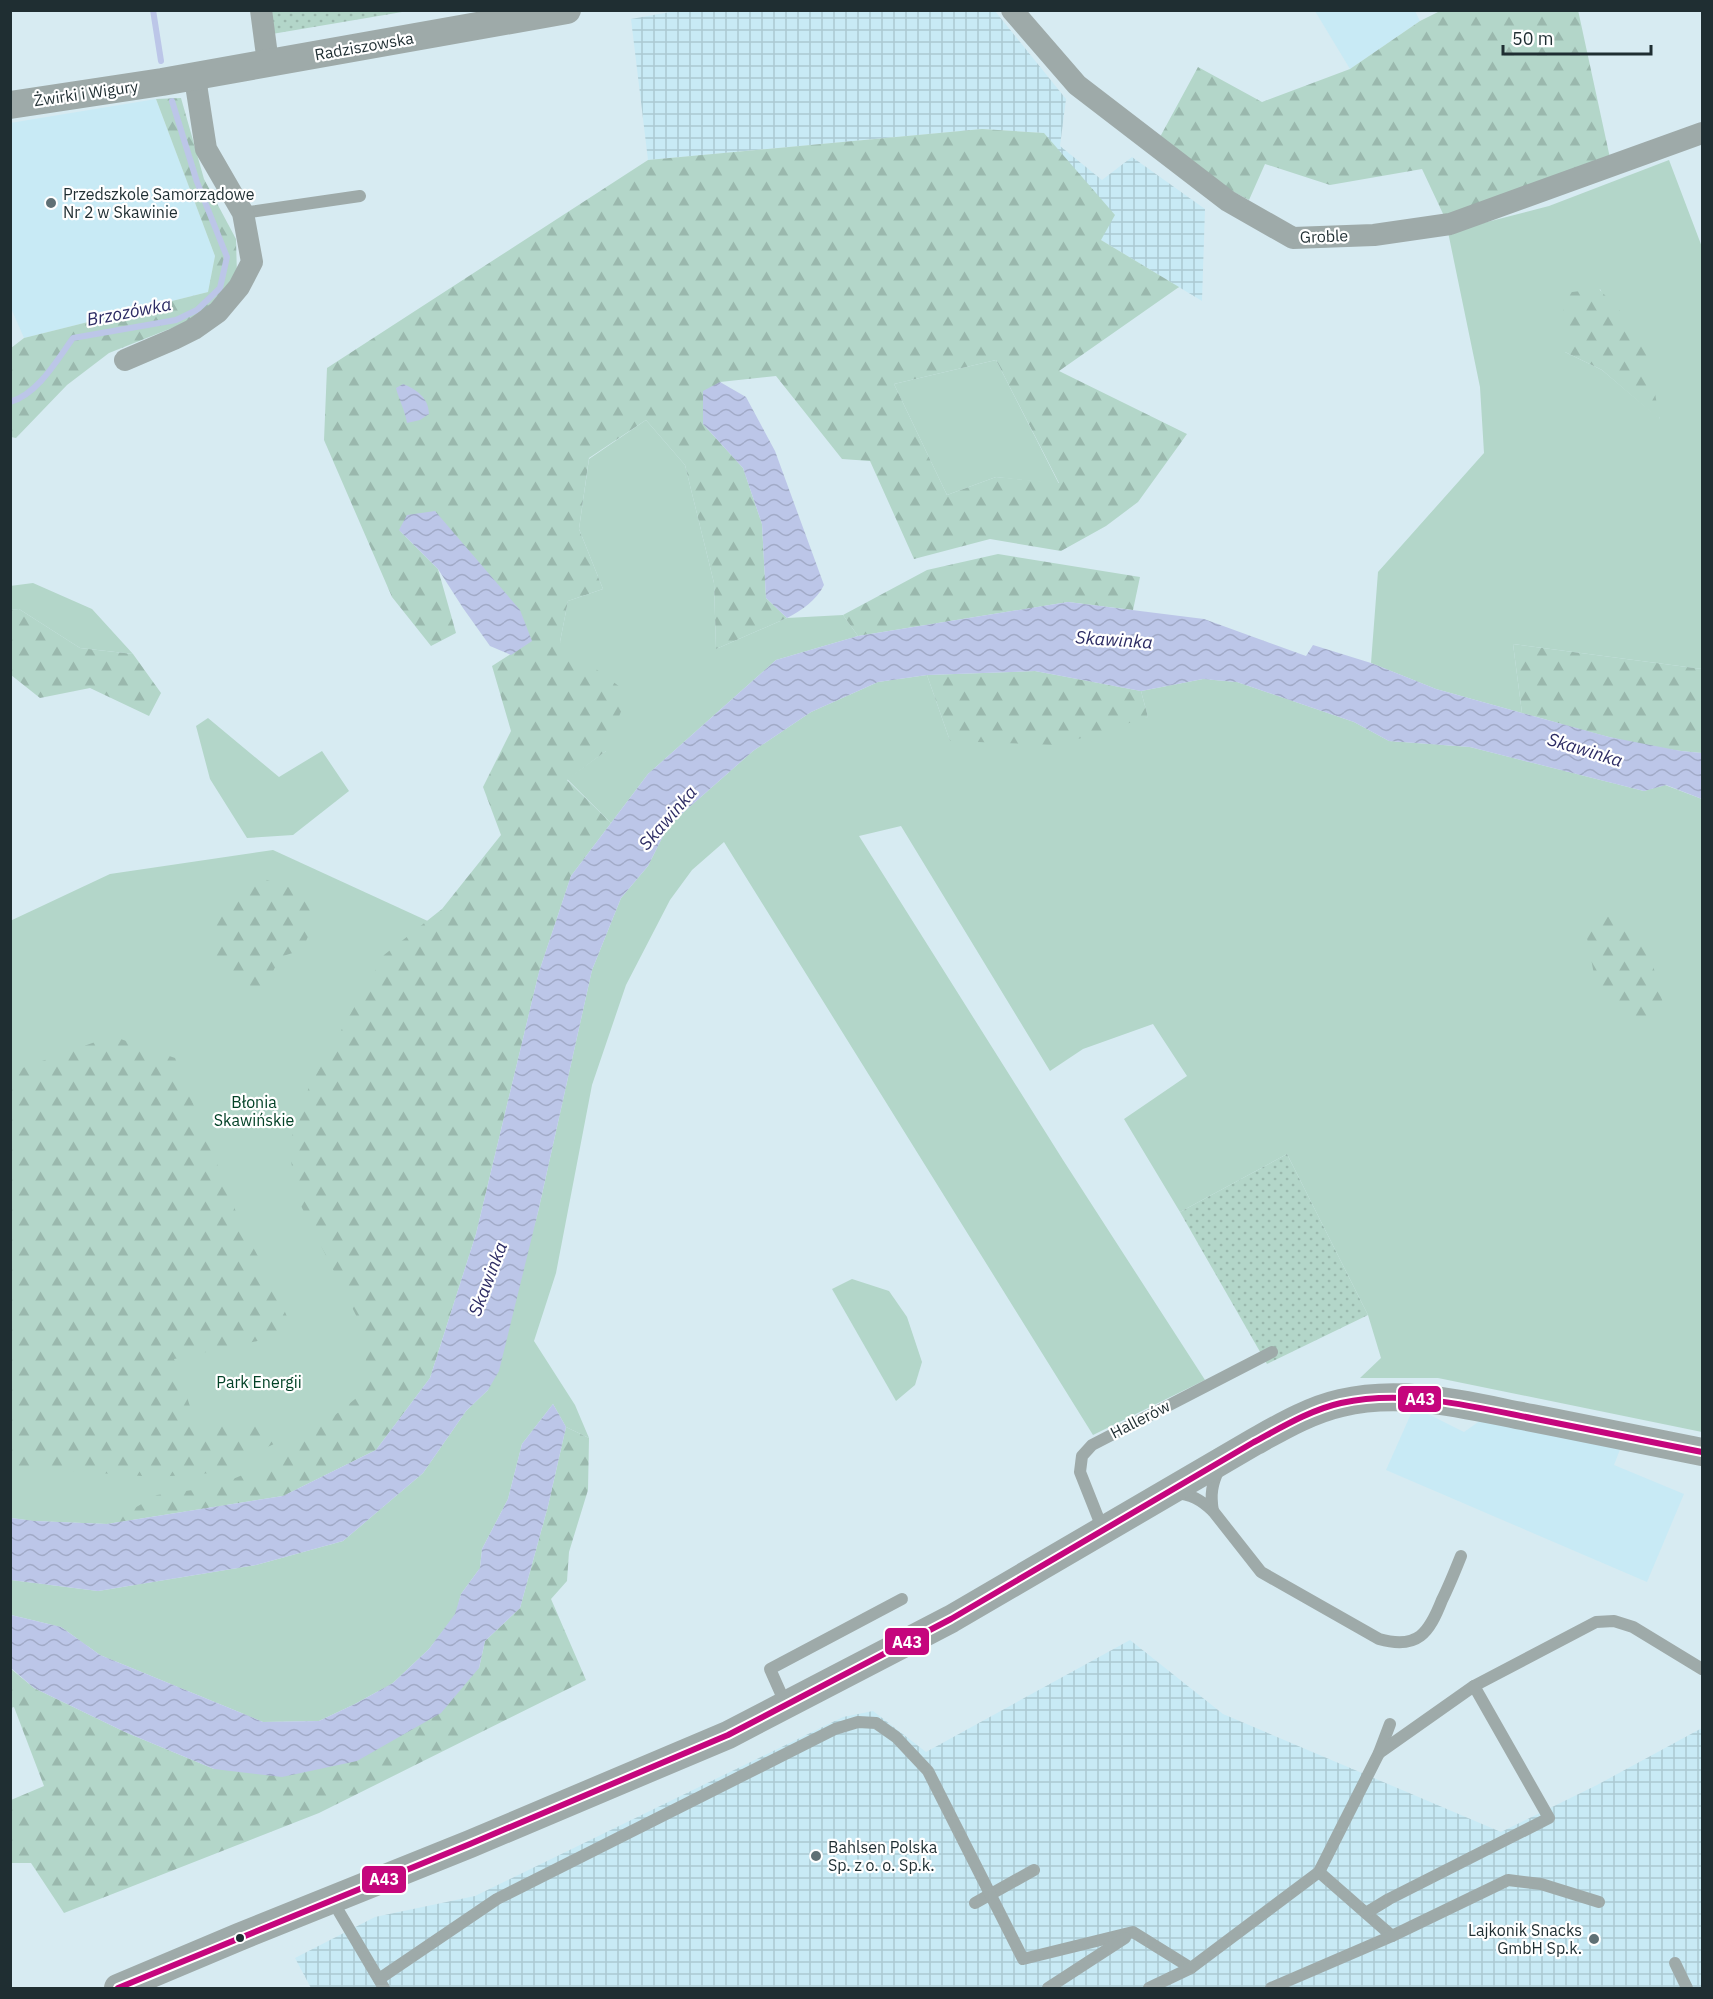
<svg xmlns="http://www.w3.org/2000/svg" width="1713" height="1999" font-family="'IBM Plex Sans',sans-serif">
  <defs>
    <pattern id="industrial-grid" width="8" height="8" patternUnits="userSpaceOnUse" patternTransform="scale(1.5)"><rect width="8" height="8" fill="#c8eaf5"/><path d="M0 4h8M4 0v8" fill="none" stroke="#abc9d2"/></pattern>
    <pattern id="forest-firs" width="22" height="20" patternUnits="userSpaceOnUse" patternTransform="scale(1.5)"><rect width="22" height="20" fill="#b3d6c9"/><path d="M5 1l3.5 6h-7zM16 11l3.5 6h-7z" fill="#9ab8ad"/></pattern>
    <pattern id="garden-dots" width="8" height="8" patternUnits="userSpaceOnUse" patternTransform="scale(1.5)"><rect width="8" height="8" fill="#b3d6c9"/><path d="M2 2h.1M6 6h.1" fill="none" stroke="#9ab8ad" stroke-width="1.8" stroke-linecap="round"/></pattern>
    <pattern id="water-waves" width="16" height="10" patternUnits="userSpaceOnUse" patternTransform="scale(1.5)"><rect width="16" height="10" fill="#bcc6e8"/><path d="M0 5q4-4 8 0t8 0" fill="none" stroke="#a1aac7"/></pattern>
  </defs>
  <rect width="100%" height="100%" fill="#d7ebf2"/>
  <!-- built -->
  <g fill="#c8eaf5">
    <path d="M1315,11H1415L1420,21L1350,69Z"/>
    <path d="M156,99L215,256L208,292L24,338L11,308L10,123Z"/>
    <path d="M1414,1407L1464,1432L1484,1418L1621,1447L1614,1465L1684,1494L1647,1582L1386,1470Z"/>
  </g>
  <!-- industrial -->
  <g fill="url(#industrial-grid)">
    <path d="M681,10L995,11L1066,99L1060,146L1102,180L1132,157L1205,209L1202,301L1101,240L1044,133L982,129L648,160L631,19Z"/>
    <path d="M1130,1640L1223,1714L1501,1832L1597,1785L1702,1728V1988H311L295,1958L375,1917L475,1896L843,1717L873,1711L926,1752Z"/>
  </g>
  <!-- green -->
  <g fill="#b3d6c9" fill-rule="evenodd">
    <path d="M1669,160L1702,247V669L1513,644L1522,713L1436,689L1371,663L1378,572L1484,453L1480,387L1448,232L1549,206ZM1600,289L1660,419L1602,370L1565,352Z"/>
    <path d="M996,360L1059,484L996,477L947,495L894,384Z"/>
    <path d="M646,420L685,465L714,583L716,649L787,618L843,615L858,636L776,660L648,774L611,823L567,779L606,751L560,642L568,601L603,589L579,529L589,459Z"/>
    <path d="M33,583L92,609L133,654L80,648L19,609L11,610L10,586Z"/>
    <path d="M927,675L950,741L1148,717L1141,691L1203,679L1237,682L1354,722L1389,741L1470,747L1644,791L1665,785L1702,799V1432L1438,1378H1360L1381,1358L1368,1315L1287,1154L1180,1212L1124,1119L1187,1076L1153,1024L1083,1049L1050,1071L901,826L859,836L1063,1160L1205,1380L1093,1435L724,842L692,870L670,900L626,985L592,1085L556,1273L534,1341L575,1405L589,1438L566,1427L553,1404L522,1444L508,1499L482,1549L480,1568L461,1594L456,1614L429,1649L393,1683L355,1704L319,1721L263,1722L100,1655L61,1627L11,1615V1580L98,1591L256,1565L343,1541L423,1473L466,1411L488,1390L538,1212L592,970L621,898L648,866L668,826L753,751L811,712L878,682Z"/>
    <path d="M208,718L279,777L322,751L349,791L293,835L247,838L210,779L196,726Z"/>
    <path d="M273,850L539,972L376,1450L107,1524L34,1521L11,1518L10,921L110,874Z"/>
    <path d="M852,1279L889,1291L907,1317L922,1362L915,1385L896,1401L832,1289Z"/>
  </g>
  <!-- forest -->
  <g fill="url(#forest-firs)" fill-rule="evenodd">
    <path d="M1578,10L1610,158L1445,218L1422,169L1330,185L1265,164L1249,200L1226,188L1160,137L1198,67L1262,102L1350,69L1420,21L1440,11Z"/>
    <path d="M181,98L204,179L236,239L237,276L217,310L109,353L67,385L16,438L11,437V348L24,338L208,292L215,256L156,99Z"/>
    <path d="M982,129L1044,133L1115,215L1101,240L1179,287L1059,371L1187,434L1138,502L1106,526L1061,551L990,539L914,559L870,461L842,459L776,376L720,382L703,424L743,468L762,524L766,598L787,618L716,649L714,583L685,465L646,420L589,458L579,529L603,589L568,601L560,642L628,693L606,751L567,780L611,823L571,876L539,972L476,1234L430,1378L376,1450L283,1496L107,1524L157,1495L214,1487L278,1460L364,1392L367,1337L296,1196L289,1145L309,1087L384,955L442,909L501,835L483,787L511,731L492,666L531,641L399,530L438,569L456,633L431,646L392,597L324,440L327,368L648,160ZM996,360L1059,483L996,477L947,495L894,384Z"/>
    <path d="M1599,289L1644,336L1660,420L1602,370L1565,352L1563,293Z"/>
    <path d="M998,554L1140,577L1133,610L1068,602L858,636L843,615L927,570Z"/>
    <path d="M19,609L80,648L133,654L161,693L149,716L90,688L40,698L11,675V610Z"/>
    <path d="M1513,644L1702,669V753C1641,749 1581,729 1522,713Z"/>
    <path d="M1035,671L1141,691L1148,717L1059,745L950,741L927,675Z"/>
    <path d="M264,879L306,893L319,912L302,950L280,957L263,992L232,977L217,961L211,926L225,898Z"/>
    <path d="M1615,913L1646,939L1665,1011L1647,1025L1606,995L1594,974L1585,928Z"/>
    <path d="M112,1036L175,1058L242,1227L273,1284L294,1333L174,1359L195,1421L286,1425L274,1444L212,1473L157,1477L11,1467V1072Z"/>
    <path d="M566,1427L589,1438L588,1490L569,1552L567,1581L551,1599L586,1680L319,1813L64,1913L31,1863H11V1800L44,1786L14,1707L11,1708L10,1668L34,1688L125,1732L214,1769L479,1668L485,1641L520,1608L548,1506Z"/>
  </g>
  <!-- garden -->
  <g fill="url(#garden-dots)">
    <path d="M269,10L408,11L272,34Z"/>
    <path d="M1287,1154L1368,1315L1267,1364L1180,1212Z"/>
  </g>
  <!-- water -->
  <g fill="url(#water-waves)">
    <path d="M720,382L746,397L775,451L824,585C816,601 802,610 787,618L766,598L762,524L743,468L703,424V391Z"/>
    <path d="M403,384C416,389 429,398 429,414L420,420L407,423C405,410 399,400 396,388Z"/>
    <path d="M435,511L520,610L532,641L511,655L490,646L463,608L438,569L399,530L407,515Z"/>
    <path d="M1068,602L1204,619L1306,656L1313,645L1371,663L1436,689L1522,713L1609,737L1681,751L1702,753V799L1666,785L1644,791L1470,747L1389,741L1354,722L1237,682L1203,679L1141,691L1035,671L927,675L878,682L811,712L753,751L668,826L648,866L621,898L592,970L538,1212L499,1371L488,1390L466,1411L423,1473L343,1541L256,1565L98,1591L11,1580V1518L34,1521L107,1524L283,1496L376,1450L430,1378L476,1234L539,972L571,876L648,774L776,660L858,636Z"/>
    <path d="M553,1404L566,1427L548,1506L520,1608L485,1641L479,1668L441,1713L357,1761L282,1777L214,1769L125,1732L34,1688L11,1668V1615L61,1627L100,1655L263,1722L319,1721L355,1704L393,1683L429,1649L455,1614L461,1594L480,1568L482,1549L508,1499L522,1444Z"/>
  </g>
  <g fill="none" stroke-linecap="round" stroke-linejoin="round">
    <!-- stream -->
    <g stroke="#bcc6e8" stroke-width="6">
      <path d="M153,10L161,61"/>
      <path d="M10,402C38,394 57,360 73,338L176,320L197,310L220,288L227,257L197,182L172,101"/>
    </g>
    <!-- service -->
    <g stroke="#9eaaa9" stroke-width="12">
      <path d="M243,213L360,196"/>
      <path d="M1175,1493C1191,1494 1201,1500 1213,1511C1210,1494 1212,1484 1219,1469"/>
      <path d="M1213,1511L1261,1572L1379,1639C1418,1650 1429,1633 1442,1600C1449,1586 1455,1571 1461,1556"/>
      <path d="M1103,1530L1080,1472L1082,1456L1092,1445L1272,1352"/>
      <path d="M786,1705L770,1669L902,1599"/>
      <path d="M1390,1724L1379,1753L1319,1872L1392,1936"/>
      <path d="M1379,1753L1474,1686L1596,1622L1614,1621L1633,1627L1702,1669"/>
      <path d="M332,1900L384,1988"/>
      <path d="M975,1903L1034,1870"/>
      <path d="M1366,1913L1389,1899L1549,1818L1474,1686"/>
      <path d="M1675,1963L1687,1988"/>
      <path d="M379,1979L497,1899L835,1729L858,1722L876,1723L896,1737L928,1771L1023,1959L1133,1932L1191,1968"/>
      <path d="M1048,1988L1125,1938"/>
      <path d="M1149,1988L1191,1968L1319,1872"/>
      <path d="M1271,1988L1392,1936L1508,1880L1541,1884L1599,1902"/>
    </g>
    <!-- minor -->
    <g stroke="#9eaaa9" stroke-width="22">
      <path d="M261,10L268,63"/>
      <path d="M1012,10L1077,85L1228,201L1293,238L1374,235L1450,224L1702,133"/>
      <path d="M125,360L174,339L194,329L218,312L239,287L252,262L243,213L206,149L197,91L196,76"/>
    </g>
    <!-- tertiary -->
    <g stroke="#9eaaa9" stroke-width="28">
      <path d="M10,105L162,82L567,10"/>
      <path d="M118,1988L239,1937L470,1844L728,1735L951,1619L1254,1442C1281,1427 1310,1410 1341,1403C1405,1388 1469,1406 1532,1418C1589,1429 1646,1441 1702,1452"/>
    </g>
    <defs>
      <path id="bus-1" d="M118,1988L470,1844L728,1735L951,1619L1254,1442C1282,1427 1310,1410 1341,1403C1405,1389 1469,1406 1531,1418C1588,1429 1645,1441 1702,1452"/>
    </defs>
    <!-- bus-1 casing -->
    <use href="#bus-1" stroke="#fff" stroke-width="10"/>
    <!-- bus-1 -->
    <use href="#bus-1" stroke="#c5067d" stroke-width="6"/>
  </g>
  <!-- markers -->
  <g fill="#5f7075" stroke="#fff" stroke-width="2">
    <circle cx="51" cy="203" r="6"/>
    <circle cx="816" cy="1856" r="6"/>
    <circle cx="1594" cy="1939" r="6"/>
  </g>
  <circle fill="#1f2e32" stroke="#fff" stroke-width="2" cx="240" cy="1938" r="5"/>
  <g text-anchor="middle" stroke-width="4.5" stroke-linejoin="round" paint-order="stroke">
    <!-- street labels -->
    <g font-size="16" fill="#1f2e32" stroke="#fff">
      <text transform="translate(364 46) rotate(-10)" y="6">Radziszowska</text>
      <text transform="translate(86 93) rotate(-8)" y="6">Żwirki i Wigury</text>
      <text transform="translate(1324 236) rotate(-2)" y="6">Groble</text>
      <text transform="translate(1140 1419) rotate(-27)" y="6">Hallerów</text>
    </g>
    <!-- poi labels -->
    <g font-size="16" fill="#1f2e32" stroke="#fff" text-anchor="start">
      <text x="63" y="200">Przedszkole Samorządowe<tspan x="63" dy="18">Nr 2 w Skawinie</tspan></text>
      <text x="828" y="1853">Bahlsen Polska<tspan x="828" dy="18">Sp. z o. o. Sp.k.</tspan></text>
      <text x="1582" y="1936" text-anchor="end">Lajkonik Snacks<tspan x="1582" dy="18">GmbH Sp.k.</tspan></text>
    </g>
    <!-- park labels -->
    <g font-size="16" fill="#034227" stroke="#fff">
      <text x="254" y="1108">Błonia<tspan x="254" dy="18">Skawińskie</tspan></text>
      <text x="259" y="1388">Park Energii</text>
    </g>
    <!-- water labels -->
    <g font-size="18" font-style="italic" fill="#2c2b63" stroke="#fff">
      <text transform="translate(129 312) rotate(-11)" y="6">Brzozówka</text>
      <text transform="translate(1114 640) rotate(4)" y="6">Skawinka</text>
      <text transform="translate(1585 750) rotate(17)" y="6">Skawinka</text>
      <text transform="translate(668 818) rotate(-49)" y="6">Skawinka</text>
      <text transform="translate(488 1279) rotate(-69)" y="6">Skawinka</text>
    </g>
  </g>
  <g stroke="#fff" stroke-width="2">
    <rect x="1397" y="1385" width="45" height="28" rx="6" fill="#c5067d"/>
    <rect x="884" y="1627" width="46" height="29" rx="6" fill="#c5067d"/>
    <rect x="361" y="1865" width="46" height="29" rx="6" fill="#c5067d"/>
  </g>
  <g font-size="16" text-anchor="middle" font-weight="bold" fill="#fff">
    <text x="1420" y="1405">A43</text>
    <text x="907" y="1648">A43</text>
    <text x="384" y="1885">A43</text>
  </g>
  <!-- border -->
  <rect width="1713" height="1999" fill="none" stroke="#1f2e32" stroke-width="24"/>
  <!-- scale -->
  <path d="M1503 45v9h148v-9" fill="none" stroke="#1f2e32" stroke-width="3"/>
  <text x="1512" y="45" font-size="18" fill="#1f2e32" stroke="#ffffff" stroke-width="4.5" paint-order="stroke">50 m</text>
</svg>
